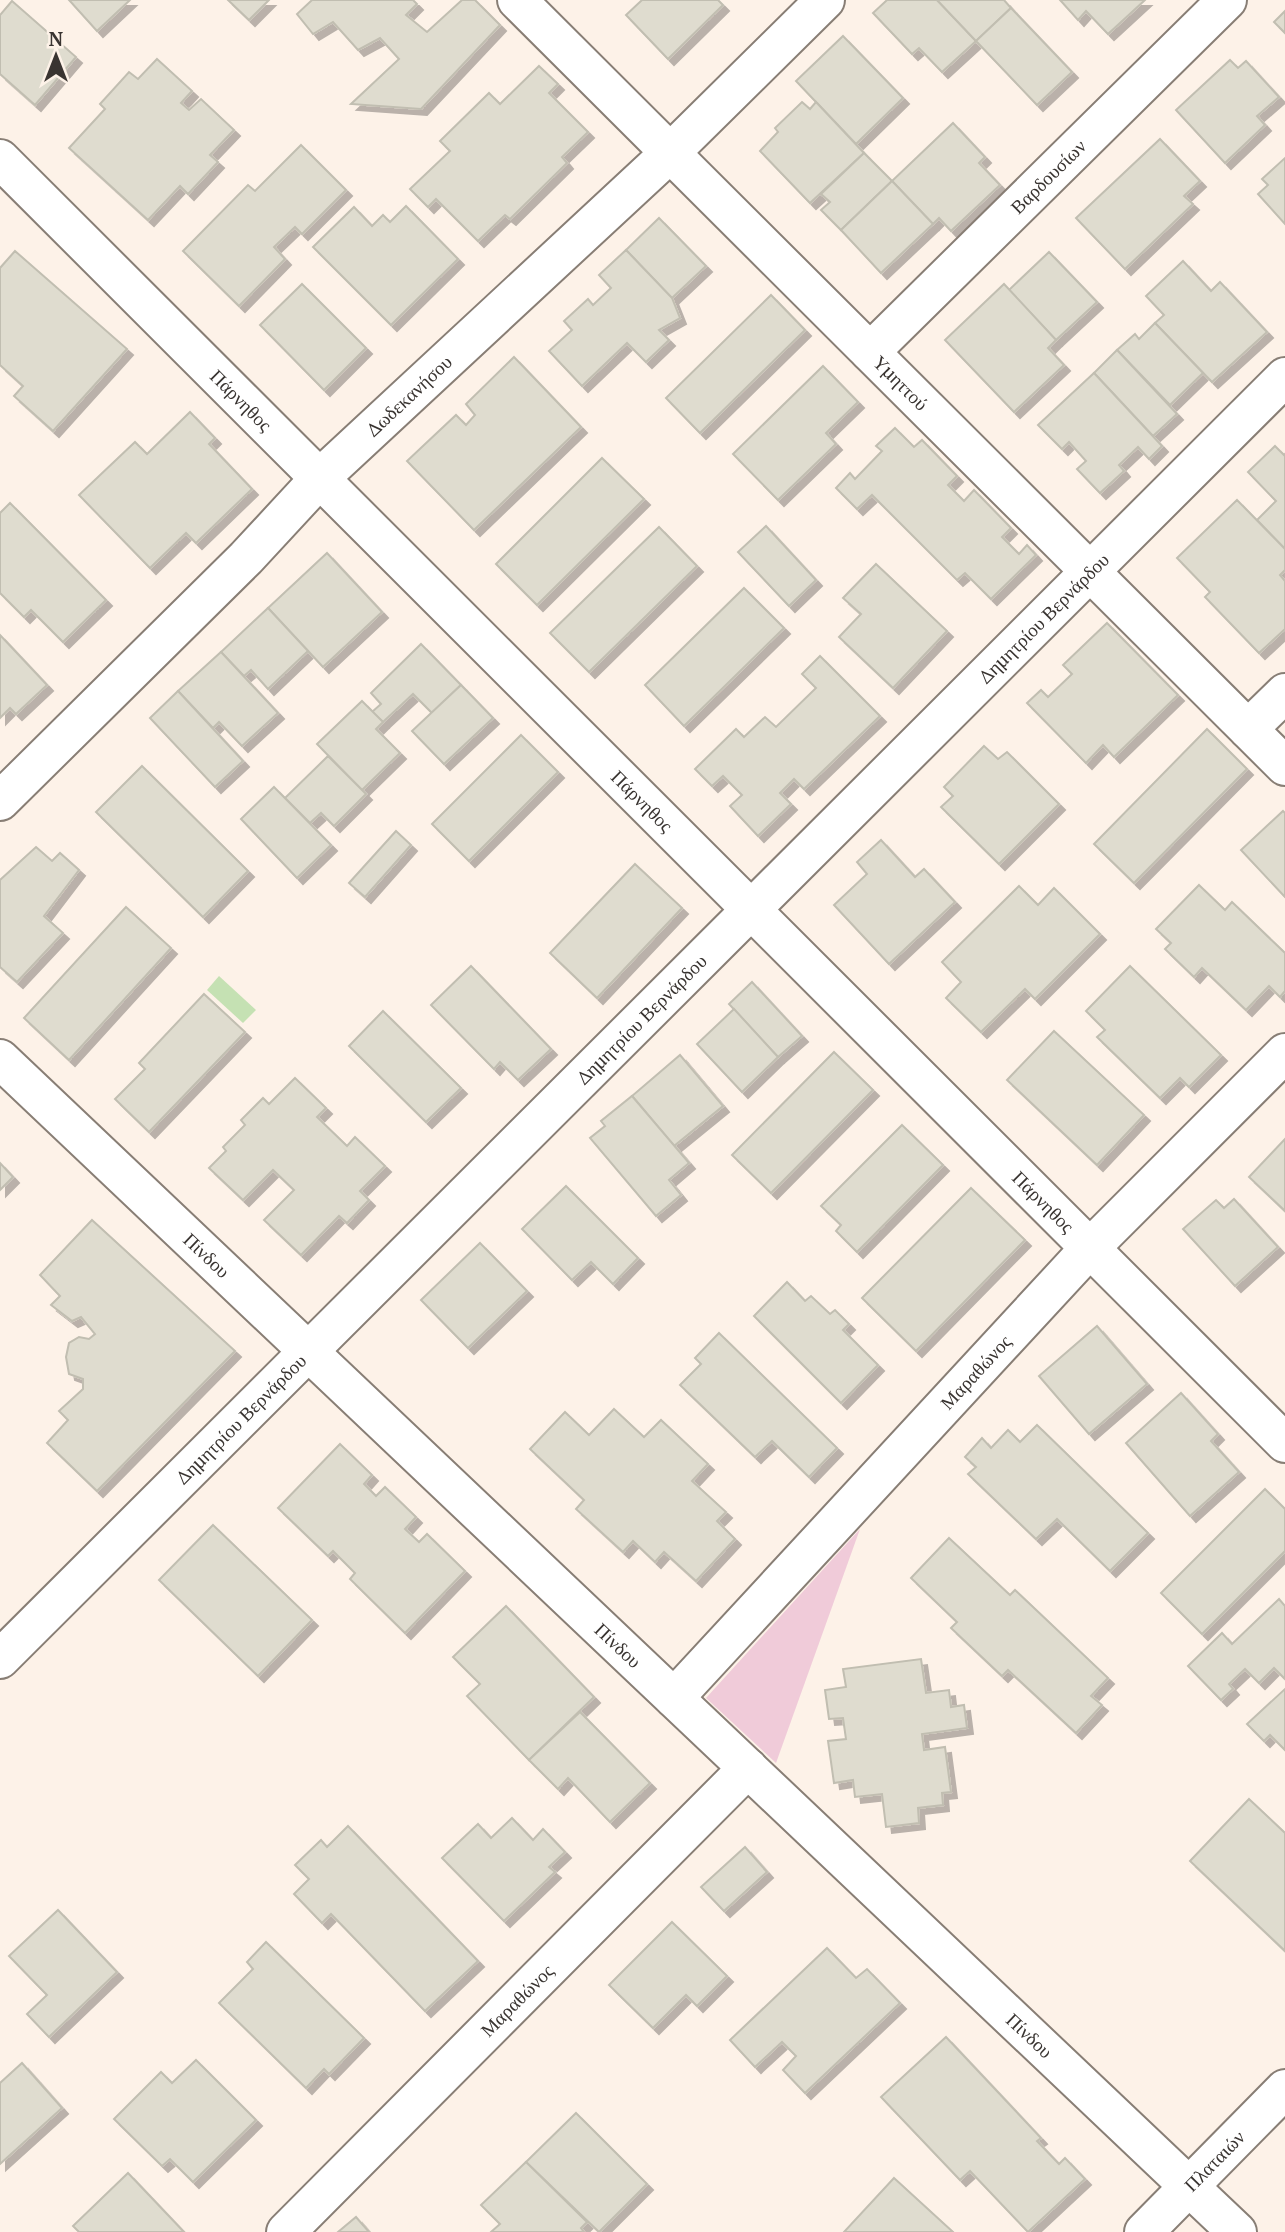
<svg xmlns="http://www.w3.org/2000/svg" width="1285" height="2232" font-family="'PT Serif',serif">
  <defs>
    <filter id="shadow"><feDropShadow dx="6" dy="6" stdDeviation="0" flood-color="#0004"/></filter>
  </defs>
  <rect width="100%" height="100%" fill="#fdf2e8"/>
  <!-- green -->
  <path fill="#f0cbd9" d="M860,1529L776,1763L706,1698Z"/>
  <!-- water -->
  <path fill="#c5e1b3" d="M219,976L256,1010L243,1023L207,990Z"/>
  <!-- building -->
  <g fill="#dfdccf" stroke="#c1beb1" stroke-width="2" filter="url(#shadow)">
    <path d="M69,0H130L97,31Z"/>
    <path d="M228,0H269L249,20Z"/>
    <path d="M312,0H413L417,4L406,15L427,32L462,0H475L500,25L421,109L351,104L399,59L380,38L358,50L333,22L313,34L297,14Z"/>
    <path d="M642,0H718L723,5L668,59L626,15Z"/>
    <path d="M887,0H937L976,41L942,72L919,48L912,54L873,13Z"/>
    <path d="M937,0H1004L1011,8L976,41Z"/>
    <path d="M1060,0H1145L1108,34L1086,11L1078,20Z"/>
    <path d="M12,1L76,57L35,105L0,74V15Z"/>
    <path d="M1011,8L1072,72L1037,105L976,41Z"/>
    <path d="M1285,11V33L1274,22Z"/>
    <path d="M843,36L903,98L856,144L796,81Z"/>
    <path d="M157,59L192,91L181,103L189,110L201,99L234,130L210,155L218,162L188,194L180,186L148,220L69,148L105,109L100,104L129,72L138,79Z"/>
    <path d="M1230,60L1238,68L1246,61L1279,97L1257,116L1265,125L1225,163L1176,110Z"/>
    <path d="M539,66L558,84L549,93L588,132L562,157L567,163L510,219L505,215L478,241L436,199L428,207L410,189L450,151L440,141L489,93L500,104Z"/>
    <path d="M802,102L810,109L816,102L864,153L810,203L760,151L778,132L775,128Z"/>
    <path d="M953,123L985,157L979,163L1000,185L951,231L939,218L933,224L892,181Z"/>
    <path d="M1160,139L1200,181L1184,196L1193,204L1125,269L1076,218Z"/>
    <path d="M301,145L346,190L302,234L295,227L274,247L285,259L239,306L183,251L248,185L255,191Z"/>
    <path d="M864,153L892,181L841,230L821,210L830,202L821,194Z"/>
    <path d="M1285,158V224L1258,194L1268,185L1262,179Z"/>
    <path d="M892,181L933,224L881,273L841,230Z"/>
    <path d="M406,206L458,259L391,325L313,247L354,207L372,226L383,215L390,222Z"/>
    <path d="M659,218L706,266L672,298L626,250Z"/>
    <path d="M626,250L672,298L680,318L659,330L669,340L646,362L627,343L582,386L549,351L572,330L564,321L588,299L593,305L611,288L599,275Z"/>
    <path d="M15,251L127,349L53,431L14,396L23,386L0,365V268Z"/>
    <path d="M1049,252L1097,302L1056,340L1009,290Z"/>
    <path d="M1183,261L1211,291L1220,282L1267,332L1212,382L1155,323L1164,315L1146,296Z"/>
    <path d="M302,284L366,348L324,390L260,325Z"/>
    <path d="M1004,284L1056,340L1048,348L1064,365L1014,412L945,340Z"/>
    <path d="M771,295L805,330L700,433L666,398Z"/>
    <path d="M1155,323L1203,373L1170,405L1117,350L1135,334L1139,339Z"/>
    <path d="M1117,350L1177,414L1153,436L1094,373Z"/>
    <path d="M514,357L581,427L474,530L407,461L456,415L466,425L475,415L466,404Z"/>
    <path d="M823,366L858,402L826,433L836,444L778,500L733,454Z"/>
    <path d="M1094,373L1162,446L1149,459L1138,447L1119,465L1124,471L1100,493L1077,469L1086,461L1069,442L1062,449L1038,425Z"/>
    <path d="M190,412L215,438L209,444L252,489L196,543L186,533L150,568L79,495L135,442L147,454Z"/>
    <path d="M895,428L914,447L922,440L957,476L948,485L964,501L974,490L1011,528L1002,537L1019,554L1027,545L1036,555L991,599L965,573L957,580L872,495L857,509L836,488L850,473L855,479L882,451L876,446Z"/>
    <path d="M1275,446L1284,455L1285,454V549L1257,520L1276,501L1248,472Z"/>
    <path d="M602,458L644,499L537,605L496,564Z"/>
    <path d="M1237,500L1285,549V570L1280,575L1285,581V629L1259,653L1205,597L1210,592L1177,558Z"/>
    <path d="M10,503L106,600L63,642L31,610L24,617L0,593V513Z"/>
    <path d="M766,526L816,580L789,606L738,552Z"/>
    <path d="M659,527L697,566L589,672L550,633Z"/>
    <path d="M327,553L382,612L323,667L268,608Z"/>
    <path d="M876,564L947,631L893,688L839,637L861,614L843,598Z"/>
    <path d="M744,588L784,628L684,726L645,685Z"/>
    <path d="M268,608L308,651L268,689L251,670L244,676L221,652Z"/>
    <path d="M1107,623L1178,695L1114,757L1103,745L1086,763L1027,703L1041,690L1048,697L1072,674L1063,665Z"/>
    <path d="M0,635L47,685L16,714L10,708L0,718Z"/>
    <path d="M421,644L461,685L432,713L413,694L383,722L372,712L381,704L371,693Z"/>
    <path d="M221,652L278,713L242,746L219,722L213,728L178,691Z"/>
    <path d="M820,656L880,716L804,789L794,779L780,793L791,804L758,836L730,806L742,795L723,776L712,786L695,769L736,729L744,737L765,717L776,727L816,688L802,674Z"/>
    <path d="M461,685L493,718L444,764L412,731Z"/>
    <path d="M178,691L243,761L215,787L150,718Z"/>
    <path d="M362,701L383,722L376,729L400,753L362,790L317,744Z"/>
    <path d="M1207,729L1247,769L1134,883L1094,844Z"/>
    <path d="M521,735L558,772L469,861L432,824Z"/>
    <path d="M984,746L998,759L1007,752L1059,804L999,864L941,807L953,796L944,787Z"/>
    <path d="M328,756L366,794L334,826L321,813L310,823L285,798Z"/>
    <path d="M142,766L248,871L203,917L96,812Z"/>
    <path d="M274,787L331,845L297,878L241,819Z"/>
    <path d="M1283,811L1285,813V897L1241,850Z"/>
    <path d="M396,831L411,845L365,897L349,883Z"/>
    <path d="M881,840L915,877L924,869L955,902L889,964L834,905L867,874L857,862Z"/>
    <path d="M36,847L52,861L60,853L79,870L44,916L63,933L17,982L0,967V880Z"/>
    <path d="M635,864L682,908L597,998L550,953Z"/>
    <path d="M1199,885L1225,910L1232,902L1285,953V991L1280,997L1269,986L1246,1010L1202,968L1194,977L1165,949L1171,943L1156,929Z"/>
    <path d="M1019,886L1038,905L1054,888L1100,934L1035,999L1025,989L981,1032L946,998L961,982L942,962Z"/>
    <path d="M126,907L171,948L69,1060L24,1018Z"/>
    <path d="M471,966L551,1049L518,1080L500,1062L494,1069L431,1005Z"/>
    <path d="M1130,966L1221,1055L1189,1087L1180,1078L1160,1098L1097,1037L1105,1030L1086,1011Z"/>
    <path d="M752,982L802,1036L778,1057L729,1004Z"/>
    <path d="M204,994L245,1032L149,1132L115,1099L145,1069L139,1063Z"/>
    <path d="M734,1009L778,1057L742,1092L697,1044Z"/>
    <path d="M383,1011L461,1088L426,1122L349,1046Z"/>
    <path d="M1054,1031L1144,1115L1097,1165L1007,1080Z"/>
    <path d="M834,1052L873,1090L771,1193L732,1155Z"/>
    <path d="M680,1055L723,1106L674,1146L632,1096Z"/>
    <path d="M295,1078L326,1108L317,1117L347,1146L355,1137L385,1166L360,1191L369,1200L347,1223L339,1216L301,1255L264,1220L294,1190L273,1170L243,1200L209,1168L226,1151L223,1147L245,1125L241,1120L263,1098L269,1104Z"/>
    <path d="M632,1096L689,1163L669,1180L681,1195L656,1216L590,1138L605,1126L601,1121Z"/>
    <path d="M902,1125L943,1165L857,1252L836,1231L841,1225L821,1206Z"/>
    <path d="M1285,1139V1211L1249,1177Z"/>
    <path d="M0,1163L13,1177L0,1190Z"/>
    <path d="M566,1186L638,1258L613,1284L591,1262L572,1280L522,1229Z"/>
    <path d="M971,1188L1025,1240L916,1351L862,1298Z"/>
    <path d="M1234,1199L1278,1247L1235,1286L1183,1229L1216,1200L1224,1208Z"/>
    <path d="M92,1220L235,1351L97,1491L47,1443L68,1420L59,1411L83,1389V1379L69,1374L66,1357L69,1343L79,1337L89,1339L95,1334L81,1317L72,1321L51,1305L60,1296L40,1275Z"/>
    <path d="M480,1243L527,1291L468,1348L421,1300Z"/>
    <path d="M787,1282L805,1301L811,1296L830,1314L835,1310L849,1324L843,1330L878,1365L841,1403L754,1316Z"/>
    <path d="M1097,1326L1147,1384L1089,1434L1039,1376Z"/>
    <path d="M719,1333L837,1448L809,1477L772,1441L755,1457L680,1385L701,1364L695,1358Z"/>
    <path d="M1181,1393L1218,1434L1211,1441L1239,1472L1190,1516L1126,1443Z"/>
    <path d="M614,1409L644,1437L661,1420L708,1464L692,1481L726,1512L717,1521L735,1539L696,1581L664,1552L655,1562L633,1541L623,1552L576,1509L584,1500L530,1449L565,1412L589,1435Z"/>
    <path d="M1037,1425L1148,1533L1110,1571L1057,1519L1036,1539L968,1474L976,1467L965,1457L982,1438L991,1448L1008,1430L1020,1442Z"/>
    <path d="M340,1444L372,1475L364,1484L376,1496L385,1487L416,1517L405,1529L419,1542L427,1534L465,1571L405,1633L350,1579L355,1573L333,1551L328,1556L278,1508Z"/>
    <path d="M1265,1489L1285,1509V1551L1202,1634L1161,1593Z"/>
    <path d="M213,1525L312,1620L258,1676L159,1580Z"/>
    <path d="M949,1538L1010,1595L1015,1590L1108,1678L1091,1696L1102,1705L1076,1733L1008,1670L1002,1676L951,1628L957,1622L911,1578Z"/>
    <path d="M1279,1599L1285,1606V1679L1274,1668L1259,1683L1245,1669L1229,1684L1233,1689L1221,1700L1188,1666L1222,1633L1232,1644Z"/>
    <path d="M506,1606L594,1697L529,1760L467,1696L480,1684L453,1657Z"/>
    <path d="M921,1659L926,1693L949,1690L951,1707L964,1705L967,1728L922,1734L924,1750L945,1747L951,1792L942,1793L943,1805L918,1808L919,1823L886,1827L882,1794L855,1797L853,1780L834,1783L828,1741L846,1739L843,1718L829,1719L825,1690L846,1687L843,1669Z"/>
    <path d="M1285,1689V1750L1270,1735L1264,1741L1247,1724Z"/>
    <path d="M580,1712L650,1783L610,1822L568,1778L558,1789L529,1760Z"/>
    <path d="M1249,1799L1285,1833V1951L1190,1861Z"/>
    <path d="M512,1818L533,1840L543,1829L565,1852L549,1867L555,1872L504,1921L442,1858L478,1824L491,1838Z"/>
    <path d="M348,1826L478,1961L425,2011L331,1914L322,1923L294,1894L309,1879L295,1865L321,1840L327,1847Z"/>
    <path d="M745,1847L767,1872L724,1911L701,1887Z"/>
    <path d="M58,1910L117,1972L49,2037L27,2014L47,1995L9,1956Z"/>
    <path d="M672,1922L727,1976L697,2006L686,1995L653,2028L609,1985Z"/>
    <path d="M266,1942L364,2038L329,2074L324,2069L306,2088L219,2003L253,1969L247,1962Z"/>
    <path d="M827,1948L856,1978L867,1969L900,2003L805,2093L783,2070L796,2056L782,2042L755,2067L730,2040Z"/>
    <path d="M946,2037L1041,2138L1037,2141L1059,2164L1065,2158L1085,2179L1028,2232L970,2171L960,2180L881,2097Z"/>
    <path d="M196,2060L256,2120L193,2182L170,2159L162,2166L114,2119L161,2072L172,2083Z"/>
    <path d="M22,2063L62,2108L0,2164V2083Z"/>
    <path d="M576,2113L647,2184L599,2232L526,2162Z"/>
    <path d="M526,2162L587,2222L581,2228L584,2232H491L500,2224L481,2205Z"/>
    <path d="M128,2173L184,2232H79L73,2226Z"/>
    <path d="M894,2178L953,2232H844Z"/>
    <path d="M356,2217L369,2232H338Z"/>
  </g>
  <g fill="none" stroke-linecap="round" stroke-linejoin="round">
    <defs>
      <g id="street">
        <path id="s1" d="M517,0L1285,766"/>
        <path id="s2" d="M0,159L1285,1443"/>
        <path id="s3" d="M870,352L1227,0"/>
        <path d="M1248,729L1285,693"/>
        <path id="s4" d="M0,801L246,558L321,477L670,153L825,0"/>
        <path id="s5" d="M0,1059L1237,2232"/>
        <path id="s6" d="M0,1659L1285,377"/>
        <path id="s7" d="M674,1698L1090,1248L1285,1053"/>
        <path id="s8" d="M286,2232L748,1768"/>
        <path id="s9" d="M1144,2232L1285,2089"/>
      </g>
    </defs>
    <!-- street casing -->
    <use href="#street" stroke="#887e75" stroke-width="42"/>
    <!-- street -->
    <use href="#street" stroke="#fff" stroke-width="38"/>
  </g>
  <g text-anchor="middle" stroke-width="7" stroke-linejoin="round" paint-order="stroke">
    <!-- street labels -->
    <g font-size="19" fill="#393431" stroke="#fdf2e8">
      <text dy="7" stroke="none"><textPath href="#s3" startOffset="250">Βαρδουσίων</textPath></text>
      <text dy="7" stroke="none"><textPath href="#s1" startOffset="542">Υμηττού</textPath></text>
      <text dy="7" stroke="none"><textPath href="#s4" startOffset="576">Δωδεκανήσου</textPath></text>
      <text dy="7" stroke="none"><textPath href="#s2" startOffset="341">Πάρνηθος</textPath></text>
      <text dy="7" stroke="none"><textPath href="#s6" startOffset="1474">Δημητρίου Βερνάρδου</textPath></text>
      <text dy="7" stroke="none"><textPath href="#s2" startOffset="908">Πάρνηθος</textPath></text>
      <text dy="7" stroke="none"><textPath href="#s6" startOffset="906">Δημητρίου Βερνάρδου</textPath></text>
      <text dy="7" stroke="none"><textPath href="#s2" startOffset="1475">Πάρνηθος</textPath></text>
      <text dy="7" stroke="none"><textPath href="#s5" startOffset="285">Πίνδου</textPath></text>
      <text dy="7" stroke="none"><textPath href="#s7" startOffset="444">Μαραθώνος</textPath></text>
      <text dy="7" stroke="none"><textPath href="#s6" startOffset="340">Δημητρίου Βερνάρδου</textPath></text>
      <text dy="7" stroke="none"><textPath href="#s5" startOffset="852">Πίνδου</textPath></text>
      <text dy="7" stroke="none"><textPath href="#s8" startOffset="327">Μαραθώνος</textPath></text>
      <text dy="7" stroke="none"><textPath href="#s5" startOffset="1419">Πίνδου</textPath></text>
      <text dy="7" stroke="none"><textPath href="#s9" startOffset="100">Πλαταιών</textPath></text>
    </g>
  </g>
  <!-- north arrow -->
  <g transform="translate(56 56)" stroke="#fdf2e8" stroke-width="5" paint-order="stroke">
  <path d="M0-5L12 26L0 18L-12 26Z" fill="#393431"/>
  <text y="-10" font-size="19" font-weight="bold" text-anchor="middle" fill="#393431">N</text>
  </g>
</svg>
